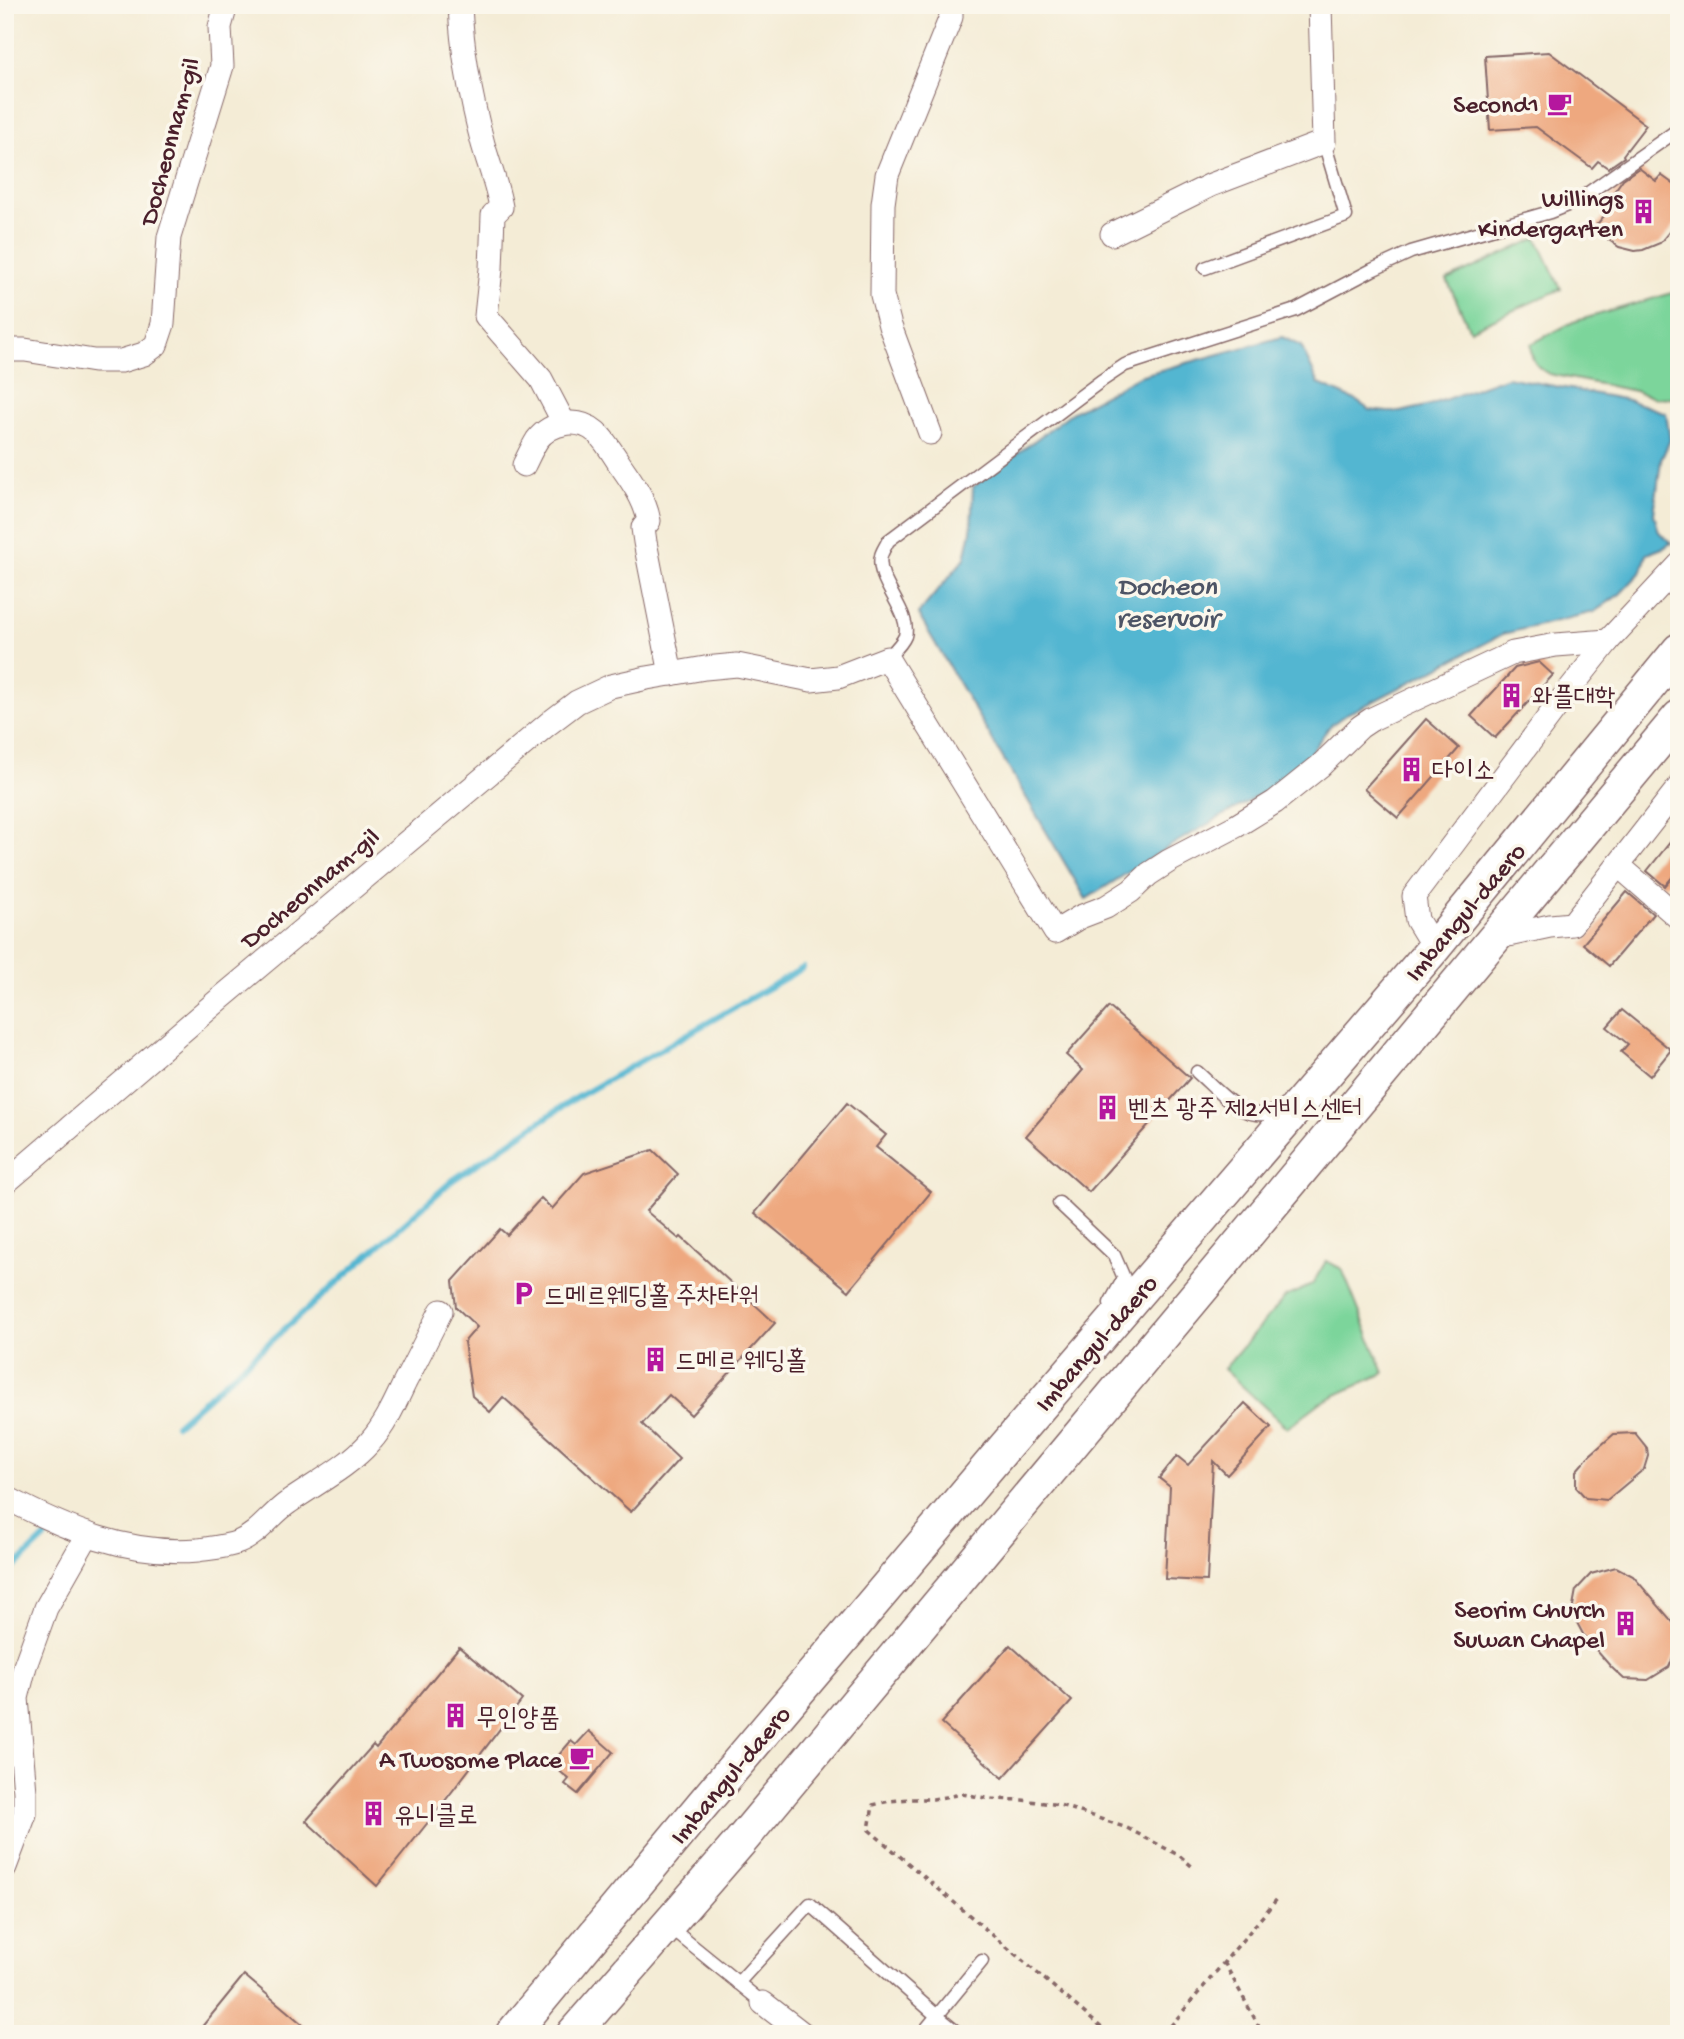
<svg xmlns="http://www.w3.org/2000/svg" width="1684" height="2039" font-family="'Gochi Hand','Poor Story',sans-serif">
  <rect width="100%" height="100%" fill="#fbf7ec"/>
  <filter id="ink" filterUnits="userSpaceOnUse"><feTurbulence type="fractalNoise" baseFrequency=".0143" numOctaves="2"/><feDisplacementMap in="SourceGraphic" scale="14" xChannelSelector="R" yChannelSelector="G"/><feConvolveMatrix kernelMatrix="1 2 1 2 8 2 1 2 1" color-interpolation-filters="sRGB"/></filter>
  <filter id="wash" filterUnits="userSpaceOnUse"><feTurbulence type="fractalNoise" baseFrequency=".00686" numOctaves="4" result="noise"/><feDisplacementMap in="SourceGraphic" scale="28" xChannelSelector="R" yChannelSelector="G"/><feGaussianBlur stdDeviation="1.57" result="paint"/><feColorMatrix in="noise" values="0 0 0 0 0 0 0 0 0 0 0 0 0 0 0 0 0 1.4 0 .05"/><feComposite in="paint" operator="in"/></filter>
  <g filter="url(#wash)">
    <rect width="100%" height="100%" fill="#f4ecd6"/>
    <!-- green -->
    <g fill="#7cd59b" stroke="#637a63" stroke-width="2">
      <path d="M1537,238L1561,289L1470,330L1447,280Z"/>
      <path d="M1679,291V397L1655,398L1635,391L1549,374C1536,367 1530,360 1531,344L1573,322Z"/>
      <path d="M1326,1261L1342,1269L1384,1373L1321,1402L1287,1428L1224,1369L1285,1297L1312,1285Z"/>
    </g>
    <!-- water -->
    <path fill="#53b6d1" stroke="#4e6a7e" stroke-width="2" d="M1282,337L1301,346L1319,384L1355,400L1370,410L1387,412H1401L1430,405L1507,377L1628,400L1666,413L1670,440L1661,460L1654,514L1659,532L1671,543L1665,547L1647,554L1642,571L1620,594L1594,612L1503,634L1370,703L1346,714L1330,726L1299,769L1272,788L1175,843L1086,899L918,614L965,558L971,531L973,487L1071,413L1139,376Z"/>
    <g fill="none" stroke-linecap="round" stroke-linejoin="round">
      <!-- stream -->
      <g stroke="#53b6d1" stroke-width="6">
        <path d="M176,1425L453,1180L571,1101L803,968"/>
        <path d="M5,1576L47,1536"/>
      </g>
    </g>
    <g id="blocks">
      <!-- building -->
      <g fill="#eea87f">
        <path d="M1549,52L1646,125L1623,155L1624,157L1608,168L1598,161L1592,168L1536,127L1490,130L1485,56Z"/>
        <path d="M1639,168L1656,181L1661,175L1679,188V220L1660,243L1643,250L1635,251L1619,247L1593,229L1614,204L1609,199L1623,179Z"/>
        <path d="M1539,662L1553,675L1495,738L1471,716L1515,668Z"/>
        <path d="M1426,719L1459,748L1398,818L1364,789Z"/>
        <path d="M1679,831V869L1665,886L1647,871Z"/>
        <path d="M1627,892L1653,914L1609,966L1583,944Z"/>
        <path d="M1109,1007L1190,1078L1089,1192L1026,1136L1083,1070L1066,1055Z"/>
        <path d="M1622,1010L1671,1050L1650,1076L1621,1052L1628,1044L1607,1027Z"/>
        <path d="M847,1103L886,1135L876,1147L931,1192L849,1291L755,1213Z"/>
        <path d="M653,1150L678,1174L646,1211L679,1239L681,1237L775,1323L691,1415L669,1395L642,1424L679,1459L631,1512L503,1397L490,1412L472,1396L464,1342L477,1327L456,1307L453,1281L500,1229L507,1235L541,1198L552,1209L584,1173Z"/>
        <path d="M1245,1403L1271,1427L1227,1475L1213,1461L1207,1581L1165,1579L1170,1487L1159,1478L1177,1456L1188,1465Z"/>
        <path d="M1635,1433L1647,1448L1648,1456L1644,1469L1607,1500L1586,1498L1576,1487V1471L1590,1455L1614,1434Z"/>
        <path d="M1616,1567L1633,1576L1677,1627V1649L1669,1667L1648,1680L1624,1679L1611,1667L1584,1636L1575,1619L1573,1606L1576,1590L1591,1574Z"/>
        <path d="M1010,1645L1072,1701L1003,1778L941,1723Z"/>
        <path d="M459,1647L522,1700L441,1806L377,1886L306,1821L373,1745L376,1748Z"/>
        <path d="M589,1731L613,1752L578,1794L565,1784L569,1779L551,1764L571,1741L576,1745Z"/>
        <path d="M244,1975L314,2034H196Z"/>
      </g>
    </g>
  </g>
  <g filter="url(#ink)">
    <use href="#blocks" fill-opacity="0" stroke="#866767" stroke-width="2"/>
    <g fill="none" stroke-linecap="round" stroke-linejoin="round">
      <defs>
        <g id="lane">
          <path d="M1205,268L1346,216L1324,142"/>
          <path d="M887,658C893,652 902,644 905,636C912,612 875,581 881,556C882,551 886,546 888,541L1101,381L1125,365L1296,310L1372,270L1411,252L1550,212L1577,201L1679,129"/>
          <path d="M1197,1072C1222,1094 1250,1132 1284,1105"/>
          <path d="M1059,1203L1114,1255L1124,1278L1110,1303"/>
          <path d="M668,1926L763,2003"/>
          <path d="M738,1983L810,1904L937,2016L959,2034"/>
          <path d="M922,2034L982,1961"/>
        </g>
        <g id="street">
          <path d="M460,5C462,52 471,99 483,144C489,165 497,185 501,207L493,215L491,269L486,316L541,379L564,423"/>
          <path d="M1112,234L1211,185L1324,142L1320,5"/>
          <path d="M5,350H25L94,361H121L144,354L156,345L163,324L169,237L222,66L220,27L226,5"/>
          <path d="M930,433L890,326L882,295L883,204L887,175L951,17V5"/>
          <path d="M524,465C528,457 532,448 537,440C551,422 578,417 596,432C605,440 612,452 619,463C631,480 645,499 649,521L643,528L645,542L671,674"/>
          <path d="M1618,865L1679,918"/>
          <path d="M1494,938L1550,926L1572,924L1679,787"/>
          <path d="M1434,948L1417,920L1414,896L1569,690L1608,641L1679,565"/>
          <path d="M5,1183L221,998L548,724L577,702L611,686L647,678L705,668L737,665L811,680L838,677L887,658L1055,932L1080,917L1106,907L1131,891L1149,874L1169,861L1236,826L1275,802L1320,766L1360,727L1372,719L1513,653L1556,645L1608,641"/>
          <path d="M5,1497C65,1529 129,1556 198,1550C212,1548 226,1547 239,1542C259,1534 271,1514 289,1502C316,1483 348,1467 370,1442C386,1424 395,1403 405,1382C417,1359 429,1335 441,1311"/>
          <path d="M5,1867L25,1814V1792L17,1698L25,1666L46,1608L88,1534"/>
          <path d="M763,2003L803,2034"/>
        </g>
        <g id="secondary">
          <path d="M512,2034L702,1805L1005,1447L1434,948L1679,650"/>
          <path d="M573,2034L740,1842L1679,717"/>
        </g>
      </defs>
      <!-- lane casing -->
      <use href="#lane" stroke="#866767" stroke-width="15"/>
      <!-- street casing -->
      <use href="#street" stroke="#866767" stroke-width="25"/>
      <!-- secondary casing -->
      <use href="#secondary" stroke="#866767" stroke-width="36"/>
      <!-- path -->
      <g stroke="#866767" stroke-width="3.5" stroke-dasharray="5 5" stroke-linecap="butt">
        <path d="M1224,1962L1263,2034"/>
        <path d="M1109,2034L869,1830L873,1805L889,1801L910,1799H933L962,1794L992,1799L1022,1800L1060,1805L1127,1828L1180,1856L1195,1869"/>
        <path d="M1164,2034L1277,1899"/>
      </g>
      <!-- lane -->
      <use href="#lane" stroke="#fff" stroke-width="12"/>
      <!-- street -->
      <use href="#street" stroke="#fff" stroke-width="23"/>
      <!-- secondary -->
      <use href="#secondary" stroke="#fff" stroke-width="33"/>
    </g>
  </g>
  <!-- icons -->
  <defs>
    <symbol id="cafe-bare" viewBox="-9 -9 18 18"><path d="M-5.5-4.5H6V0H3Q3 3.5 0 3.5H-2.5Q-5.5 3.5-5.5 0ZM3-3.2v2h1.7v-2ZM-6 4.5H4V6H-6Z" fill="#b5179e" stroke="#fbf7ec" stroke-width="2.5" paint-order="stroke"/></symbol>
    <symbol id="building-bare" viewBox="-9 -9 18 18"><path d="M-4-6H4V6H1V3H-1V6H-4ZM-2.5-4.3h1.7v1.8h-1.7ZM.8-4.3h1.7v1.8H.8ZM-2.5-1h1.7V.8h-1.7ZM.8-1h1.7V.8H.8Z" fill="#b5179e" stroke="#fbf7ec" stroke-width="2.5" paint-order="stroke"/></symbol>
    <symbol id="parking-bare" viewBox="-9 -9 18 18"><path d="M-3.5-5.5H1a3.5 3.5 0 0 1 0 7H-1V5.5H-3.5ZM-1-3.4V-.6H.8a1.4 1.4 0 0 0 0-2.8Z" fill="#b5179e" stroke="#fbf7ec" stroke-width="2.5" paint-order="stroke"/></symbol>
  </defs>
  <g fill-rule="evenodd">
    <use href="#cafe-bare" x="1542" y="86" width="35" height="35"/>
    <use href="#building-bare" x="1626" y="194" width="35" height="35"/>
    <use href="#building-bare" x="1494" y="678" width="35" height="35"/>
    <use href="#building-bare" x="1394" y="752" width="35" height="35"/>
    <use href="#building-bare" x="1090" y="1090" width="35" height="35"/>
    <use href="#parking-bare" x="506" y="1276" width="35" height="35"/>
    <use href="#building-bare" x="638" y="1342" width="35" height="35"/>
    <use href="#building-bare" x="1608" y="1606" width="35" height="35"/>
    <use href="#building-bare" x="438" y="1698" width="35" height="35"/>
    <use href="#cafe-bare" x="564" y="1740" width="35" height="35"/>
    <use href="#building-bare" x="356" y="1796" width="35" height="35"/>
  </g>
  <g text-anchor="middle" stroke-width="7" stroke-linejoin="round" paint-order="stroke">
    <!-- poi labels -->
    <g font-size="26" fill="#4a1f2b" stroke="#fbf7ec" text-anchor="start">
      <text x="1539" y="112" text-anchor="end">Second1</text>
      <text x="1623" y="206" text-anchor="end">Willings<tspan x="1623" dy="30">Kindergarten</tspan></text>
      <text x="1532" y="704">와플대학</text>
      <text x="1432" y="778">다이소</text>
      <text x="1128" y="1116">벤츠 광주 제2서비스센터</text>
      <text x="544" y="1303">드메르웨딩홀 주차타워</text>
      <text x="675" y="1368">드메르 웨딩홀</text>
      <text x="1605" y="1617" text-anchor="end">Seorim Church<tspan x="1605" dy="30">Suwan Chapel</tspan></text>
      <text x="476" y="1725">무인양품</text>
      <text x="562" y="1767" text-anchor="end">A Twosome Place</text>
      <text x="394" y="1823">유니클로</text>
    </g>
    <!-- street labels -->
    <g font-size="26" fill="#4a1f2b" stroke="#fbf7ec">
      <text transform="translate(168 141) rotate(-75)" y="9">Docheonnam-gil</text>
      <text transform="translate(309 887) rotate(-40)" y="9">Docheonnam-gil</text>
      <text transform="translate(1464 911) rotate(-50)" y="9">Imbangul-daero</text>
      <text transform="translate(1095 1342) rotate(-49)" y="9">Imbangul-daero</text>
      <text transform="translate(729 1774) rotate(-50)" y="9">Imbangul-daero</text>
    </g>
    <!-- water labels -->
    <g font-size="28" font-style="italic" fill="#4d5465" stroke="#fbf7ec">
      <text x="1167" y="594">Docheon<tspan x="1167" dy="32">reservoir</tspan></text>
    </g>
  </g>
  <!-- margin -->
  <rect width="1684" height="2039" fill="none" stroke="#fbf7ec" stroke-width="28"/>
</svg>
